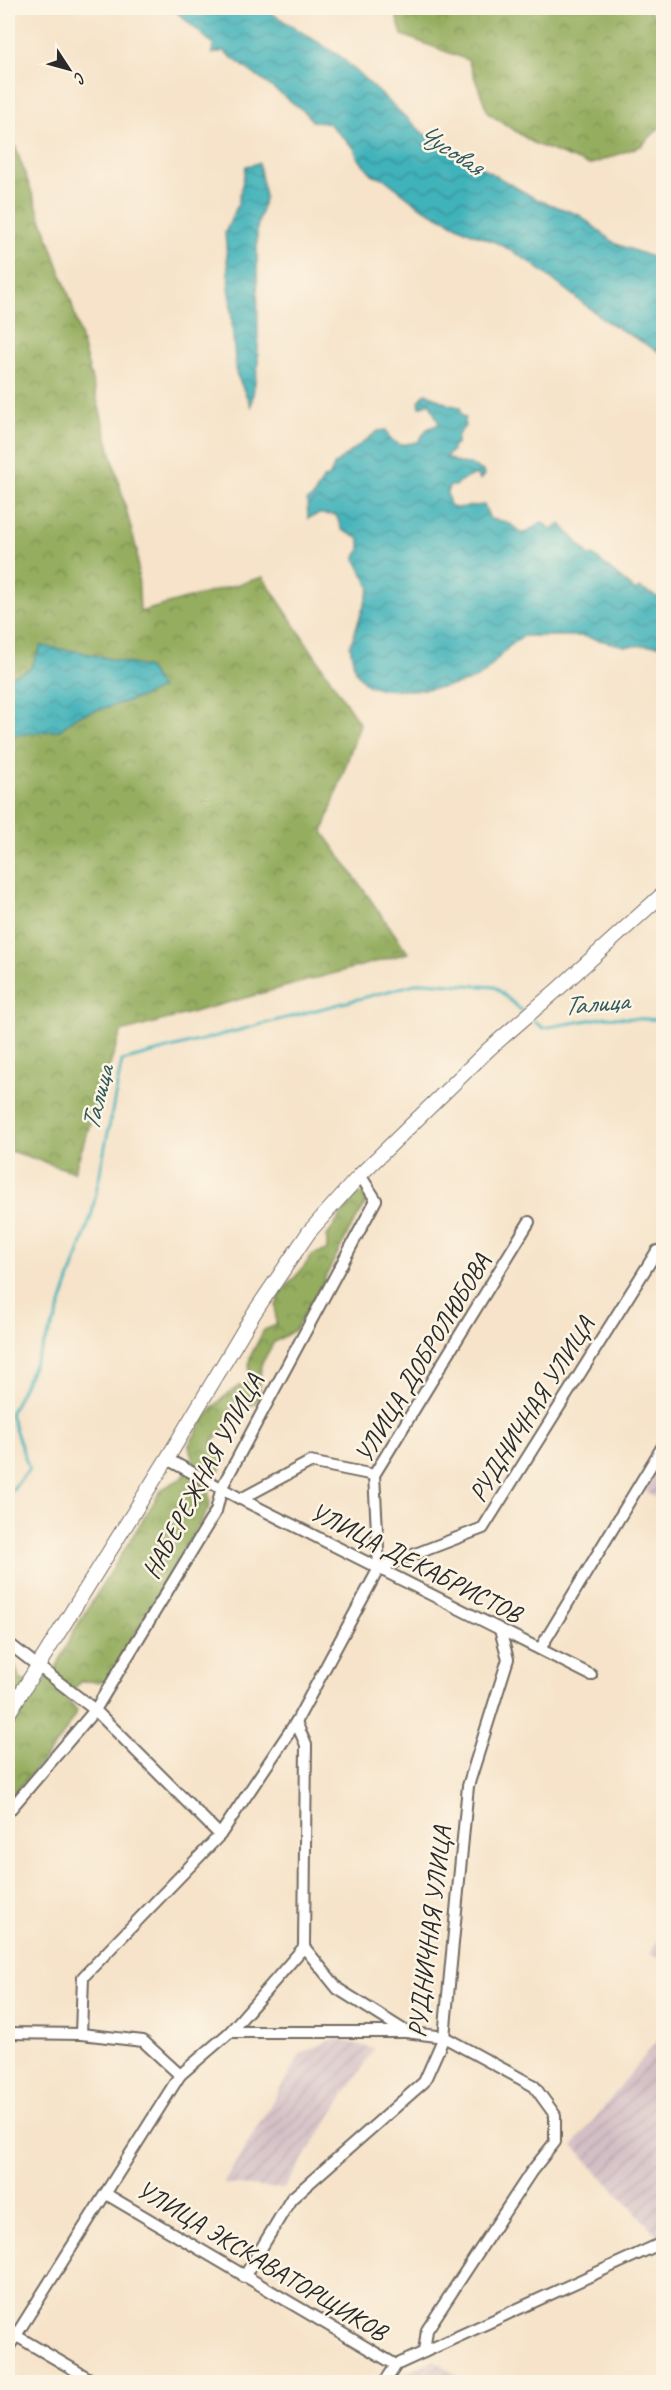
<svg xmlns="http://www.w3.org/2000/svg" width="671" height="2390" font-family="Caveat,sans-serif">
  <defs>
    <pattern id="industrial-furrows" width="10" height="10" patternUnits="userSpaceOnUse" patternTransform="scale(1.5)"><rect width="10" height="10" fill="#d2bec5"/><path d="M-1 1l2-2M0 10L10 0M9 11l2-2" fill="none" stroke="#b4a3a9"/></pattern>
    <pattern id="forest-crowns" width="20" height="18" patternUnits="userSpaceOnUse" patternTransform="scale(1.5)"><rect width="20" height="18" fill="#94ad5f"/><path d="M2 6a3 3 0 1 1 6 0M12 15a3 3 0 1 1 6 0" fill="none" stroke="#798d4f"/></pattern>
    <pattern id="water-waves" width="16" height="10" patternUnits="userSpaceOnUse" patternTransform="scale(1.5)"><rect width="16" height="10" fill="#41b2ba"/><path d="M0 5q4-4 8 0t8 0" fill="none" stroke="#379197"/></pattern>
  </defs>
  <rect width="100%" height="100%" fill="#fcf5e5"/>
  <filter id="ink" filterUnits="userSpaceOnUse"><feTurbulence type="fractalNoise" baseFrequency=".0167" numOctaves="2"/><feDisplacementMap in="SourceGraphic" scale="12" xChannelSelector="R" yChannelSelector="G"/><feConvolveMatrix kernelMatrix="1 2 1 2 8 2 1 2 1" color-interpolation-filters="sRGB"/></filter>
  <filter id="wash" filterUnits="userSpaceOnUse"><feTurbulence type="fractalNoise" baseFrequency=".008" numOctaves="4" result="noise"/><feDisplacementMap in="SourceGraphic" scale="24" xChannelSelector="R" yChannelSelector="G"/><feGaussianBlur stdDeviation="1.35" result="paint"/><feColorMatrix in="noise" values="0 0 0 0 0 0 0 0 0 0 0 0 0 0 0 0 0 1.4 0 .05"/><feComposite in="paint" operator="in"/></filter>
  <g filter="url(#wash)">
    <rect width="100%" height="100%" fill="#f6e3c9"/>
    <!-- industrial -->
    <g fill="url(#industrial-furrows)">
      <path d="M663,1460V1502L645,1491Z"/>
      <path d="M663,1928L664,1961H663L650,1954Z"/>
      <path d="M663,2033L664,2233L658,2236L573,2146Z"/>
      <path d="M335,2038L374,2049L284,2189L223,2184L301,2054Z"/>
      <path d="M434,2360L467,2382H397L402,2374Z"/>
    </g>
    <!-- forest -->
    <g fill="url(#forest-crowns)" stroke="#606c45" stroke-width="1.5">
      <path d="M394,8H647L663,27V124L641,146L589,165L535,144L488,113L468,60L402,35Z"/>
      <path d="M15,146L71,301L137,551L140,612L263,577L360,724L323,832L408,953L121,1032L74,1172L8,1150V169Z"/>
      <path d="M364,1193L366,1203L349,1231L323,1282L295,1330L274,1342L261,1365L259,1399L232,1421L212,1443L226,1460L208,1488L210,1506L106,1682L81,1681L66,1698L77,1711L60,1740L8,1801V1654L13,1659L20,1680L43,1684L56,1668L72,1634L162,1489L182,1478L193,1463L189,1445C207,1414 215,1399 248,1381L250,1357L264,1330L276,1325C276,1319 275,1311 276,1306C281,1284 303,1275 311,1255L327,1250V1236L355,1195Z"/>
    </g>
    <!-- water -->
    <g fill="url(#water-waves)" stroke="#366e72" stroke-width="1.5">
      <path d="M172,8H263L340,56L425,135L536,199L579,215L616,244L663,261V354L607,322L530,262L502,245L467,231L421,207L383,178L374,176L357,157L354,148L328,123L312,121L305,112L223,51L212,54L213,44Z"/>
      <path d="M259,163L265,197L257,228L258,365L251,406L236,373L225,233L238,204L246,166Z"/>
      <path d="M426,393L449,405L460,407L461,415L466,418L464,422L465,426L457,436V444L452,446V451L446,457L458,463L470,464L483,471L484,475L480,480L477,475H473L458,482L456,486H450L447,492L450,506L455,508L484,505L490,519L507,522L522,533L527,532L542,522L551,529L561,524L589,556L593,555L636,591L639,588L661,599L663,598V645L625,646L582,636H523C507,644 496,663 482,675C465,689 387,695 367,685L355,671L350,646L370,588L355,558L360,551V539L342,530L336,515L319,514L308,518L307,501L313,497L324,478L329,477L335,464L378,431L386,430L390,439L400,445L418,442L427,429L439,424L430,403L420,407L419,401Z"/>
      <path d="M41,646L81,652L148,668L161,688L142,697L77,716L60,730L8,736V678L30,669Z"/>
    </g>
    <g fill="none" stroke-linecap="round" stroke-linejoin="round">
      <!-- stream -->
      <g stroke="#41b2ba" stroke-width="3">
        <path d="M534,1021L543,1028L606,1017L664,1020"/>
        <path d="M8,1495L29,1469L10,1414L56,1319L92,1213L122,1061L423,982L495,987L521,1010"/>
      </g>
    </g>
  </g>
  <g filter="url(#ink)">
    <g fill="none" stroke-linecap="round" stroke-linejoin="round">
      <defs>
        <g id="minor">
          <path d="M167,1459L241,1499L591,1675"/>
          <path d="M241,1499L310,1462L374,1475"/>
          <path d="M379,1568L483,1528L657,1251"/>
          <path d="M8,1643L95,1710L220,1835"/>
          <path d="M540,1649L664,1444"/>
          <path d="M296,1722L306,1745L304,1947L338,1989L405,2031"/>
          <path d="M8,1812L95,1710L216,1511L222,1487L376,1200L360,1175"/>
          <path d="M230,2032H406L444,2037L534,2086L555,2115V2142L531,2172L427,2330L424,2352"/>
          <path d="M8,2033L81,2034L143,2041L180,2075"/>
          <path d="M81,2034L83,1977L220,1835L296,1722L379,1568L374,1475L529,1222"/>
          <path d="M106,2194L396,2365"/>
          <path d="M244,2277L291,2199L424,2082L444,2037L468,1786L508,1659L500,1630"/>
          <path d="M8,2331L95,2382"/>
          <path d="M8,2348L180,2075L230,2032L304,1947"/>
          <path d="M385,2382L396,2365L664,2242"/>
        </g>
        <path id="tertiary" d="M8,1714L167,1459L254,1313L309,1232L360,1175L489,1049L557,990L664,893"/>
      </defs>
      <!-- minor casing -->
      <use href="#minor" stroke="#726b62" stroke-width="14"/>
      <!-- tertiary casing -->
      <use href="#tertiary" stroke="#726b62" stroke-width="16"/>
      <!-- minor -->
      <use href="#minor" stroke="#fff" stroke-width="10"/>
      <!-- tertiary -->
      <use href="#tertiary" stroke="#fff" stroke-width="14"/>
    </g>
  </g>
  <g text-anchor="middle" stroke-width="5" stroke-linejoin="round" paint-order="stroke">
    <!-- street labels -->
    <g font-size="26" fill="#2b2b2b" stroke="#fcf5e5">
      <text transform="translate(422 1358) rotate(-59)" y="9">УЛИЦА ДОБРОЛЮБОВА</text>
      <text transform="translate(531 1409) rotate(-58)" y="9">РУДНИЧНАЯ УЛИЦА</text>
      <text transform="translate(202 1476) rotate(-62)" y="9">НАБЕРЕЖНАЯ УЛИЦА</text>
      <text transform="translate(416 1562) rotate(27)" y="9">УЛИЦА ДЕКАБРИСТОВ</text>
      <text transform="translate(429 1932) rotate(-83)" y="9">РУДНИЧНАЯ УЛИЦА</text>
      <text transform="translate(262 2260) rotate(31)" y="9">УЛИЦА ЭКСКАВАТОРЩИКОВ</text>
    </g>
    <!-- water labels -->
    <g font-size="27" font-style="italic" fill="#335a5d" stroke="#fcf5e5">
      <text transform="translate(451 149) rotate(33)" y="9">Чусовая</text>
      <text transform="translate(596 1003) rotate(-5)" y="9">Талица</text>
      <text transform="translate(97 1098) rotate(-76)" y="9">Талица</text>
    </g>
  </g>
  <!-- margin -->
  <rect width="671" height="2390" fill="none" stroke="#fcf5e5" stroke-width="30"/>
  <!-- north arrow -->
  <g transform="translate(69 69) rotate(126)" stroke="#fcf5e5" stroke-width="4.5" paint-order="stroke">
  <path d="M0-4.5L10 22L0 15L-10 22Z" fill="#2b2b2b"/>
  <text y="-9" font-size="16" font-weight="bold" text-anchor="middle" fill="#2b2b2b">С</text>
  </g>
</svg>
